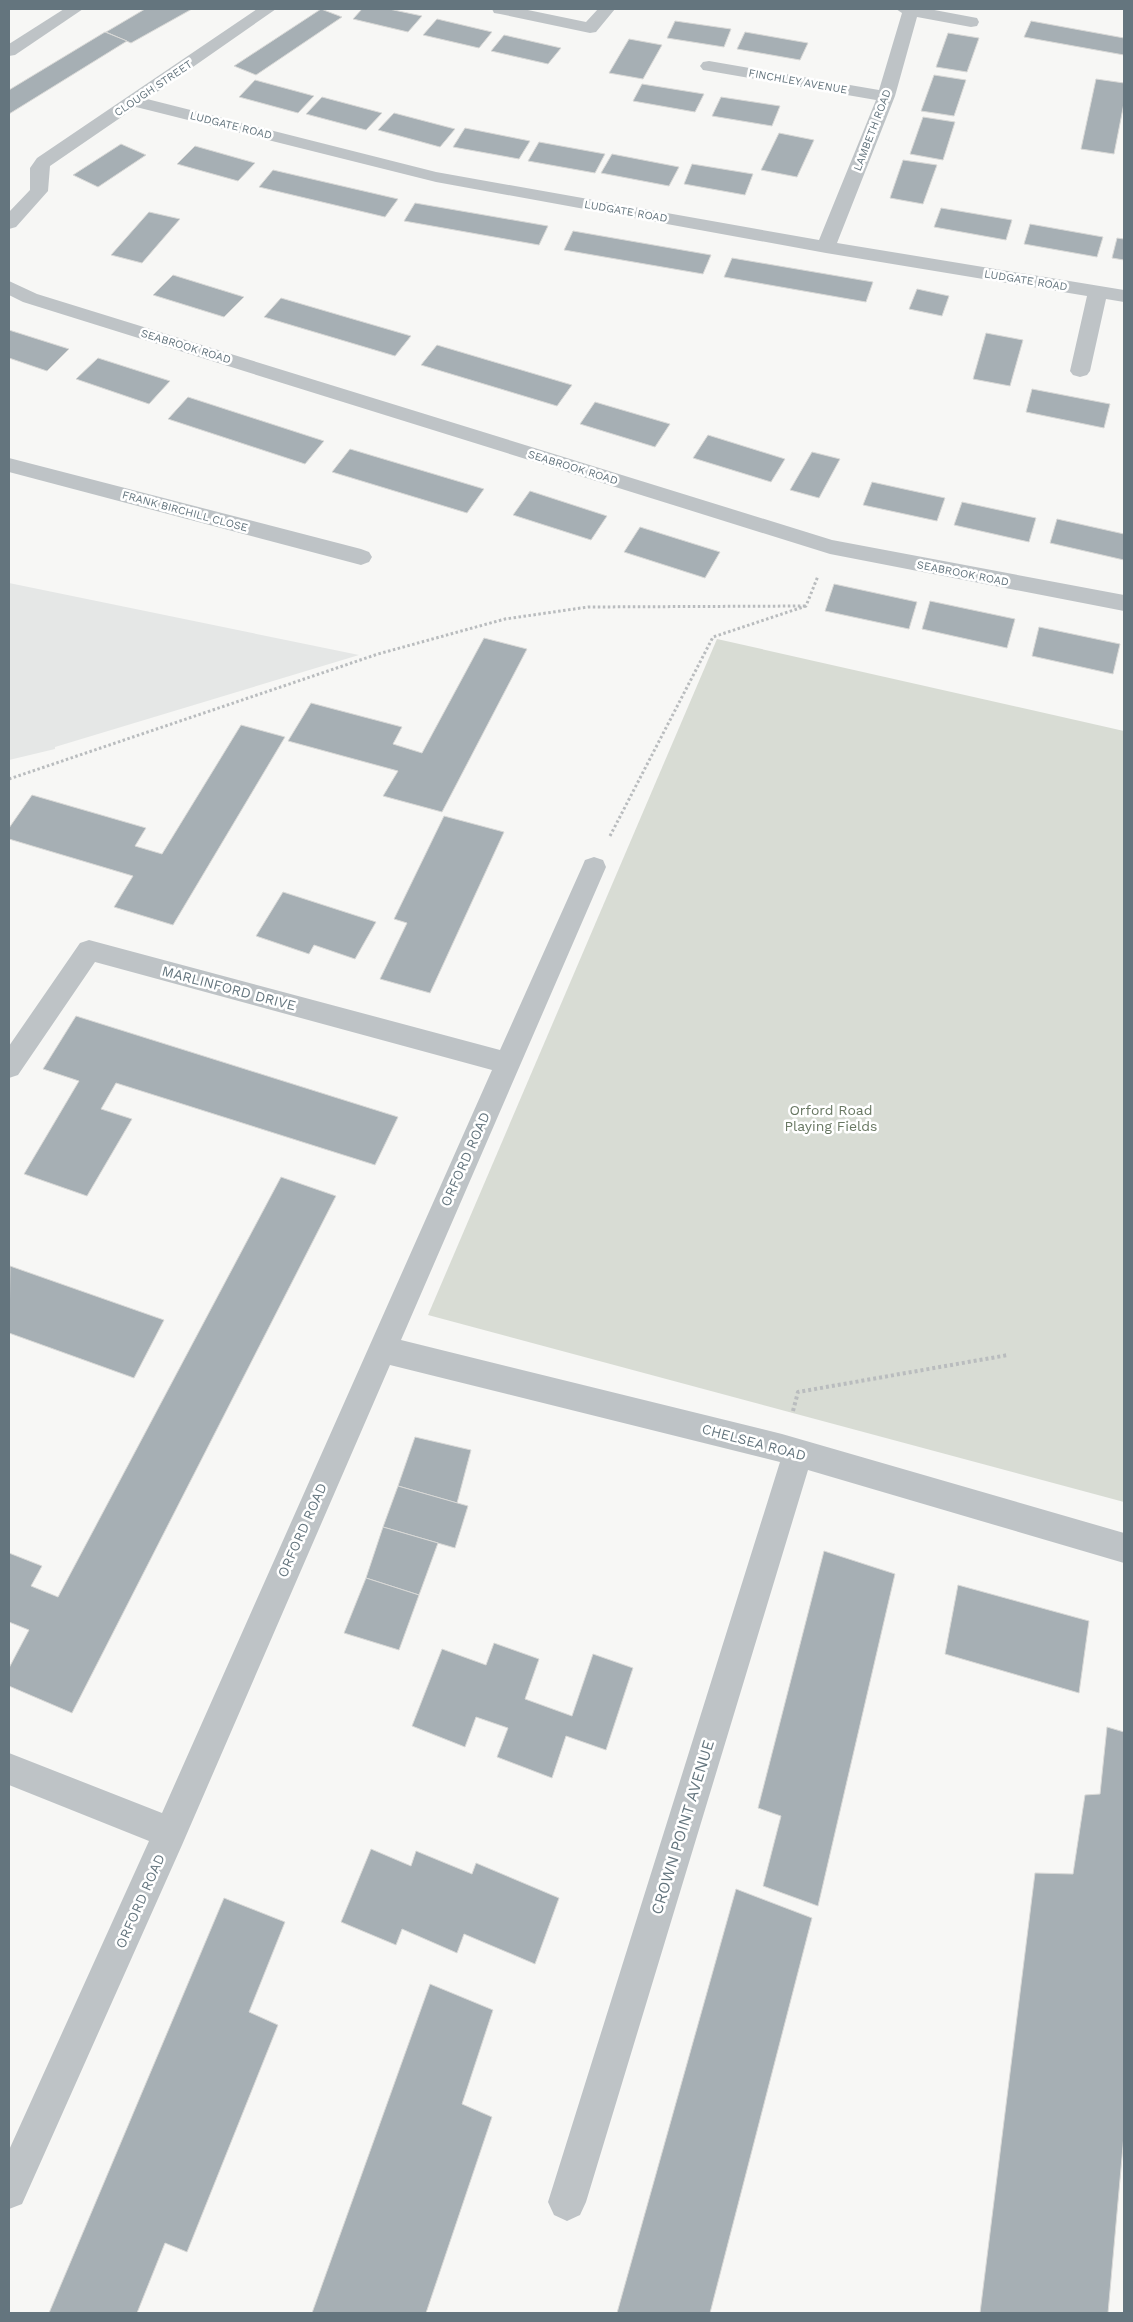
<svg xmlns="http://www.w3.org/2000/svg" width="1133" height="2322" font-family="'Work Sans',sans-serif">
  <rect width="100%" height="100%" fill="#f7f7f5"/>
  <!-- built -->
  <path fill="#e5e7e6" d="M9,583L359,655L55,747V749L9,760Z"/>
  <!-- green -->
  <path fill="#d8dcd4" d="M717,639L1124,731V1502L428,1315Z"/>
  <!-- building -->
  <g fill="#a6afb4" stroke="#d9d9d7">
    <path d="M145,9H192L131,43L106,32Z"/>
    <path d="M321,9L342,17L256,75L234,66Z"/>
    <path d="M362,9H389L422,16L408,32L353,19Z"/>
    <path d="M437,19L492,32L479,48L423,35Z"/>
    <path d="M675,21L731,29L724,47L667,38Z"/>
    <path d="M1031,21L1124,38V55L1024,37Z"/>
    <path d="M105,32L127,41L9,114V90Z"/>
    <path d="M745,32L808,43L800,60L737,49Z"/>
    <path d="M948,33L979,38L967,72L936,67Z"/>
    <path d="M504,35L561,48L548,64L491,51Z"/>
    <path d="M629,39L662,45L643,79L609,73Z"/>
    <path d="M934,75L966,80L954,116L921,111Z"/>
    <path d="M1096,79L1124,83V103L1114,154L1081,149Z"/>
    <path d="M255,80L314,96L298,113L239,97Z"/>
    <path d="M642,84L704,94L695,112L633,101Z"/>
    <path d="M322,97L382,113L366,130L306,114Z"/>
    <path d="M721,97L780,106L772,126L712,116Z"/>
    <path d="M394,113L455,129L440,147L378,130Z"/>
    <path d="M923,117L955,122L943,160L910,154Z"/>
    <path d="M465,128L530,141L519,159L453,147Z"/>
    <path d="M779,133L814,140L797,177L761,170Z"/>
    <path d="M539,142L605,154L595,173L528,161Z"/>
    <path d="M121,144L146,155L98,187L73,175Z"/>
    <path d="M195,146L255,163L238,181L177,164Z"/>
    <path d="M612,154L679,167L669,186L601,173Z"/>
    <path d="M903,160L937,165L923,204L890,198Z"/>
    <path d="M692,164L753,174L745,195L684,184Z"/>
    <path d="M273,170L398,199L385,217L259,187Z"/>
    <path d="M415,203L548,226L539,245L404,221Z"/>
    <path d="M941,208L1012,220L1006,240L934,227Z"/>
    <path d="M149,212L180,219L142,263L111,255Z"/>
    <path d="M1030,224L1103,237L1097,257L1024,244Z"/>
    <path d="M573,231L711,255L703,274L564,250Z"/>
    <path d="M1117,238L1124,239V260L1112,258Z"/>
    <path d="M732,258L873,282L866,302L724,277Z"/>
    <path d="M173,275L244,297L224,317L153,295Z"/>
    <path d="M917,289L949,296L942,316L909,309Z"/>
    <path d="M281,298L411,336L395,356L264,317Z"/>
    <path d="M9,330L69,349L47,371L9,358Z"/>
    <path d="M986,333L1023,340L1010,386L973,379Z"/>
    <path d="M437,345L572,385L557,406L421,365Z"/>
    <path d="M98,358L170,381L149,404L76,379Z"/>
    <path d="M1032,389L1110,404L1104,428L1026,412Z"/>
    <path d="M188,397L324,441L305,464L168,419Z"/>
    <path d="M595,402L670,424L655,447L580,424Z"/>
    <path d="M708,435L785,459L771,482L693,458Z"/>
    <path d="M350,449L484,489L467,513L332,472Z"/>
    <path d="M812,452L840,459L819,498L790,490Z"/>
    <path d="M872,482L945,498L937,521L863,505Z"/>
    <path d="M530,491L607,516L591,540L513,515Z"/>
    <path d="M962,502L1036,518L1029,542L954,525Z"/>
    <path d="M1057,519L1124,534V560L1050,543Z"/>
    <path d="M640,527L720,552L705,578L624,552Z"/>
    <path d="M834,584L917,602L909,629L825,611Z"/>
    <path d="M930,601L1015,619L1007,648L922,629Z"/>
    <path d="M1039,627L1120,644L1113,674L1032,656Z"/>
    <path d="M484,638L527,649L442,812L383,796L398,771L288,741L311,703L402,727L393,744L422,753Z"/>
    <path d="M241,725L285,737L173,925L114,907L133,876L9,839V828L32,795L146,828L135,846L162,854Z"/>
    <path d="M444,816L504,832L430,993L380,979L407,923L394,919Z"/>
    <path d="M283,892L376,922L355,959L314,945L309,954L256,936Z"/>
    <path d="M76,1016L398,1117L375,1165L116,1083L101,1109L132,1119L87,1196L24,1174L79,1081L43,1069Z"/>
    <path d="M281,1177L336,1196L72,1713L9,1686V1668L29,1630L9,1622V1553L42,1566L31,1586L58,1597Z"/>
    <path d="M10,1266L164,1320L134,1378L9,1333Z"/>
    <path d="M415,1437L471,1450L457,1503L398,1486Z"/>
    <path d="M398,1486L468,1506L455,1548L383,1527Z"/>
    <path d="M383,1527L438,1543L419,1595L366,1578Z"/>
    <path d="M824,1551L895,1574L818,1906L763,1886L781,1816L758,1808Z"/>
    <path d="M366,1578L419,1595L399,1650L344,1633Z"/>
    <path d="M958,1585L1089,1621L1079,1693L945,1654Z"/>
    <path d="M494,1643L539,1659L525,1699L572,1716L593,1654L633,1668L606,1750L566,1736L552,1778L497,1757L508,1728L476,1717L465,1747L412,1726L442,1649L486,1665Z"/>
    <path d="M1107,1727L1124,1732V2135L1108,2313H980L1035,1873L1073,1874L1085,1795L1100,1794Z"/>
    <path d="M371,1849L411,1866L416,1851L472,1874L476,1863L559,1898L535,1964L464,1934L457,1953L402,1929L396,1945L341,1922Z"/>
    <path d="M736,1889L812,1918L710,2313H617Z"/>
    <path d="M224,1898L285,1922L249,2012L278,2025L187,2252L165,2243L137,2313H49Z"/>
    <path d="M430,1984L493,2010L462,2104L492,2117L426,2313H312Z"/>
  </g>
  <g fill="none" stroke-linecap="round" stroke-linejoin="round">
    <!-- path-far1 -->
    <g stroke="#b9bcbe" stroke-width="3" stroke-dasharray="2.5 2.5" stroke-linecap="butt">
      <path d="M9,779L378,654L505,619L588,607L806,606"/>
      <path d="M610,836L713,637L806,606L818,576"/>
    </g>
    <!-- path -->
    <path stroke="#b9bcbe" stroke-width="4" stroke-dasharray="3 3" stroke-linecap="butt" d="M793,1411L798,1392L1008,1355"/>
    <!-- street -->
    <g fill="#bec3c6" fill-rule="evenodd">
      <path d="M64,9H83L15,55L9,56V44Z"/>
      <path d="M257,9H276L147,99L436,172L819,240L876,100L709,71L703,70L700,66L703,62L709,61L879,90L902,13L896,9H929L977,18L979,22L977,26L971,27L917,17L895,96L837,243L1124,290V302L1106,299L1090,371L1087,375L1080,377L1073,375L1070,371L1087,296L826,253L436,182L136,107L50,166L48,191L16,227L9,229V212L30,190V168L37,158Z"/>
      <path d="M492,9H523L586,22L598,9H615L596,32L590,33L500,14L494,13Z"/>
      <path d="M9,281L37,294L832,540L1124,595V611L830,554L23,302L9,295Z"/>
      <path d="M9,458L361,549L369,552L372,557L369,562L361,565L9,472Z"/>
      <path d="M594,857L603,860L606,867L401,1340L782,1434L1124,1533V1563L808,1470L586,2202L580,2215L567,2221L554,2215L548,2202L780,1462L390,1365L182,1845L22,2204L9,2209V2150L149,1841L9,1785V1753L162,1813L492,1070L95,962L18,1075L9,1078V1046L80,943L89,940L500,1050L582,867L585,860Z"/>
    </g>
  </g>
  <g text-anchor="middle" stroke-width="5" stroke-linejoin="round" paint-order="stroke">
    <!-- far-street labels -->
    <g font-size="11" fill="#64757e" stroke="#fff">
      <text transform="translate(798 81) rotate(10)" y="4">FINCHLEY AVENUE</text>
      <text transform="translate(153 88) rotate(-34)" y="4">CLOUGH STREET</text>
      <text transform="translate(231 125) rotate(14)" y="4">LUDGATE ROAD</text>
      <text transform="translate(872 130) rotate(-69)" y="4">LAMBETH ROAD</text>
      <text transform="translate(626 211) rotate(10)" y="4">LUDGATE ROAD</text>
      <text transform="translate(1026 280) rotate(9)" y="4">LUDGATE ROAD</text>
      <text transform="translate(186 346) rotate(17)" y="4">SEABROOK ROAD</text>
      <text transform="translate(573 467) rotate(17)" y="4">SEABROOK ROAD</text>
      <text transform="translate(185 511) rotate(15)" y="4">FRANK BIRCHILL CLOSE</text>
      <text transform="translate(963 573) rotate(11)" y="4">SEABROOK ROAD</text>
    </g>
    <!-- street labels -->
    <g font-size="14" fill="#64757e" stroke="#fff">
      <text transform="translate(229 988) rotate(15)" y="5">MARLINFORD DRIVE</text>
      <text transform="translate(465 1159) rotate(-66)" y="5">ORFORD ROAD</text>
      <text transform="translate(754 1442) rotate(15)" y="5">CHELSEA ROAD</text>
      <text transform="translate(302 1530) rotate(-66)" y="5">ORFORD ROAD</text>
      <text transform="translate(140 1901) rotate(-66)" y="5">ORFORD ROAD</text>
    </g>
    <!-- park labels -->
    <g font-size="14" fill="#687762" stroke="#fff">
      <text x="831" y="1115">Orford Road<tspan x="831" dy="16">Playing Fields</tspan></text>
    </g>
    <!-- near-street labels -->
    <g font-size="16" fill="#64757e" stroke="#fff">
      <text transform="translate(682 1827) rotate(-73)" y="6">CROWN POINT AVENUE</text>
    </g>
  </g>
  <!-- border -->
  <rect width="1133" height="2322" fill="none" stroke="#64757e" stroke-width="20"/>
</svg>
